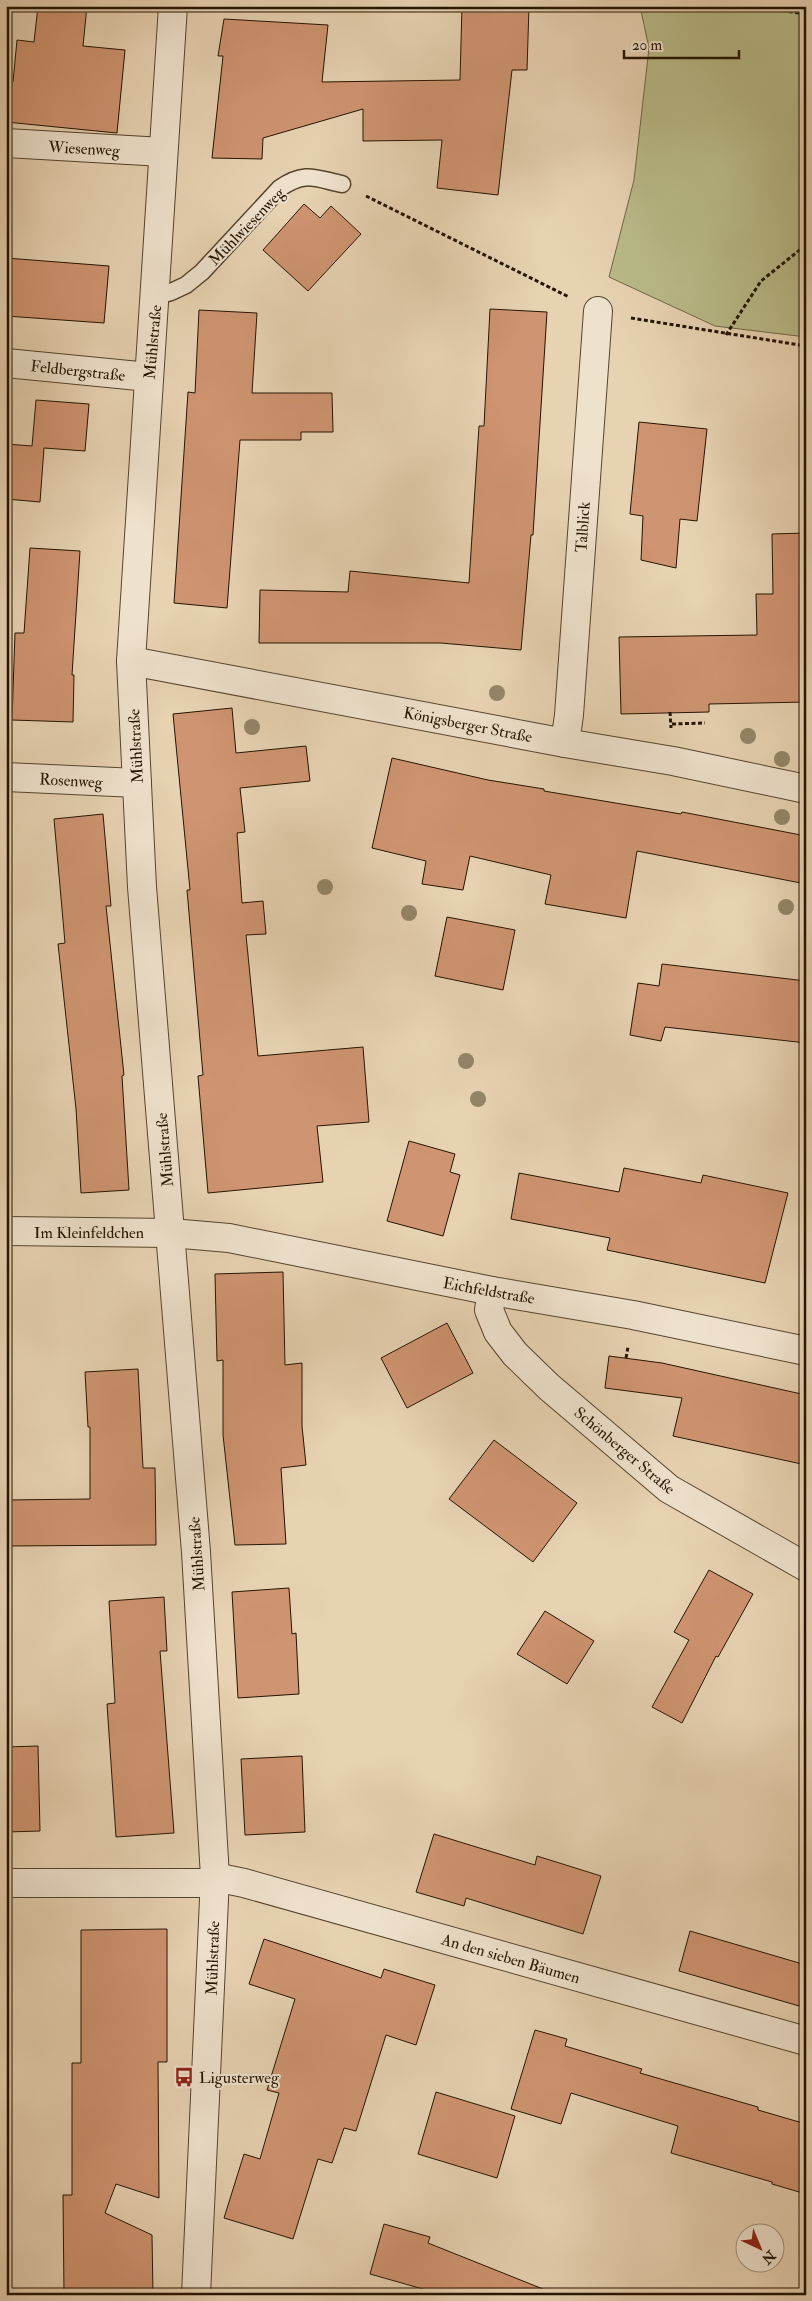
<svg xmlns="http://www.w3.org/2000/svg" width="812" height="2301" font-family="'IM FELL Double Pica',serif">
  <rect width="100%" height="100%" fill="#e7d2b2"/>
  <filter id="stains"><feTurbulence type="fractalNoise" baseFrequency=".004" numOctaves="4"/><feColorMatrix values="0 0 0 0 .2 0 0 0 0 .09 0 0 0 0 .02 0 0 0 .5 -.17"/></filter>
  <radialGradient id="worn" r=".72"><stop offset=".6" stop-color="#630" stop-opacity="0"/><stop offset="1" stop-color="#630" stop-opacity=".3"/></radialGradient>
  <!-- green -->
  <path fill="#b9bb89" stroke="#6e6844" d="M640,6H806V337L715,326L609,277L634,180L649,48Z"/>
  <!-- building -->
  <g fill="#cf9471" stroke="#241400">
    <path d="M38,6H87L83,46L125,50L117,133L6,122V82H13L17,40L34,42Z"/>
    <path d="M462,6H529L527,70H512L498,195L437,188L442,140L363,141V109L263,138L262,159L212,158L223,56H218L224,19L328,25L322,82L460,80Z"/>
    <path d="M304,204L320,218L331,206L361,234L308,291L263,250Z"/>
    <path d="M6,258L109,266L104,323L6,316Z"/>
    <path d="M490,309L547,312L533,535H531L521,650L441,643H259L260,590L348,592L350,571L469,583L479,426H484Z"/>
    <path d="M199,310L257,313L252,393H332L333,432H301V440H240L227,608L174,603L188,392L195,393Z"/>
    <path d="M36,400L89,404L85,451L44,448L40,502L6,499V444L32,446Z"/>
    <path d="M639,422L707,429L697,521L680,519L676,568L641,560L643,516L630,514Z"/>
    <path d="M806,533V702L709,704V712L621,714L619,637L757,635L756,594H773L772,534Z"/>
    <path d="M30,548L80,551L72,675H74L73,722L12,720L15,633H24Z"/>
    <path d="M232,708L236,753L306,746L310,781L240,788L245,832L237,833L242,903L263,901L266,934L246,935L258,1056L363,1047L369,1122L317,1126L323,1182L208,1193L198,1076L203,1075L187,890H190L173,714Z"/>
    <path d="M392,758L488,780L544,789V791L681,814L682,812L806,836V884L637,851L626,918L545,904L551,875L470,856L463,890L422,884L426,861L372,848Z"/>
    <path d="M103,814L111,906H106L124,1075L122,1076L129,1190L81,1193L76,1109L58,944L65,943L54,819Z"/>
    <path d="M447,917L515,930L503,990L435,976Z"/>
    <path d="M662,964L806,981V1043L665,1027L661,1041L630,1035L638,983L659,986Z"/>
    <path d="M409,1141L455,1154L450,1172L460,1175L443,1236L387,1221Z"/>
    <path d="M624,1168L701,1183L703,1175L788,1193L765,1283L607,1250L610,1238L511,1219L519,1173L619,1192Z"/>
    <path d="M283,1272L285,1365L302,1363V1426L306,1465L281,1468L286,1544L235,1545L223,1435V1360L217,1361L215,1274Z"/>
    <path d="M447,1323L473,1373L407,1408L381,1358Z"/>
    <path d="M609,1356L662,1363L806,1395V1465L673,1436L682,1398L605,1388Z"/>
    <path d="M138,1369L143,1468H155L156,1545L6,1546V1500L90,1499V1427H88L85,1372Z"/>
    <path d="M494,1440L577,1503L533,1562L449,1499Z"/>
    <path d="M709,1570L753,1594L718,1657L716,1656L682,1723L652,1707L689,1640L674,1632Z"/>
    <path d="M289,1588L292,1634L296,1633L299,1694L238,1698L232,1592Z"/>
    <path d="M164,1597L167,1651H160L174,1833L116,1837L107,1704L115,1703L109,1601Z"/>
    <path d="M545,1611L594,1641L567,1684L517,1654Z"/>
    <path d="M38,1746L40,1831L6,1832V1747Z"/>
    <path d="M302,1756L305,1832L245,1835L241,1759Z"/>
    <path d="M434,1834L535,1865L537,1856L601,1876L583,1934L466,1898L464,1906L416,1892Z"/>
    <path d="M167,1929V2062H158L159,2198L116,2184L105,2213L152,2235L153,2295H64L63,2195H72V2063H81V1930Z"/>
    <path d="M690,1931L806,1965V2008L679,1971Z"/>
    <path d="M264,1939L381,1978L384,1969L435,1985L416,2045L386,2035L356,2131L344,2128L332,2163L318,2159L293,2239L224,2218L244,2154L260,2159L279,2093L267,2090L295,1999L249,1984Z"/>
    <path d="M535,2030L567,2039L565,2046L642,2069L640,2073L758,2107V2110L806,2124V2194L772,2184V2182L671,2153L678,2126L571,2093L561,2124L511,2109Z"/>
    <path d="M436,2092L515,2116L497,2178L418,2154Z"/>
    <path d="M384,2224L430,2237L428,2243L553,2293V2295H444L370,2274Z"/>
  </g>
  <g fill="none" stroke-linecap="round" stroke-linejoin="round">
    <defs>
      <path id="lane" d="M156,296L171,292L186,285L202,272L280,188C305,171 314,178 342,184"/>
      <g id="street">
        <path d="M173,6L131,661L142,887L196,1552L215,1877L196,2295"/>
        <path d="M6,143L163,152"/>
        <path d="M6,363L149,377"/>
        <path d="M131,661L565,743L673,761L806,789"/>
        <path d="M565,743L569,715L598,311"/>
        <path d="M6,777L137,783"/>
        <path d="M6,1231L171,1233L229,1238L492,1291L633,1315L806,1351"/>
        <path d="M492,1291L489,1310L498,1332L515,1354L549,1387L669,1489L806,1567"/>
        <path d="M215,1877L244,1883L806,2041"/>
        <path d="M6,1883H215"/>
      </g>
    </defs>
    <!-- lane casing -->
    <use href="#lane" stroke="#55442c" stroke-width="19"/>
    <!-- street casing -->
    <use href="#street" stroke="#55442c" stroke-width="30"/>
    <!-- path -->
    <g stroke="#241400" stroke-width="3" stroke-dasharray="4 2.5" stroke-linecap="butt">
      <path d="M750,6L806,14"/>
      <path d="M366,196L569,297"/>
      <path d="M631,318L806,346"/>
      <path d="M726,335L761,281L806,245"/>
      <path d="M670,712L671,728"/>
      <path d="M672,724L705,723"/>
      <path d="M6,1146L11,1198"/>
      <path d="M626,1358L628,1347"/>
    </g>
    <!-- lane -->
    <use href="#lane" stroke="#efe2cd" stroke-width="16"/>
    <!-- street -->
    <use href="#street" stroke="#efe2cd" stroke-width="28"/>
  </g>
  <!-- trees -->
  <g fill="#948567">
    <circle cx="497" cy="693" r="8"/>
    <circle cx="252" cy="727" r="8"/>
    <circle cx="748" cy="736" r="8"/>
    <circle cx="782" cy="759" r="8"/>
    <circle cx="782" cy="817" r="8"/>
    <circle cx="325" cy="887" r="8"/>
    <circle cx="786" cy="907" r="8"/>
    <circle cx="409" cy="913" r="8"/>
    <circle cx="466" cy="1061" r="8"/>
    <circle cx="478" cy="1099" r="8"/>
  </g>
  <!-- icons -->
  <defs>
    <symbol id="bus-bare" viewBox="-9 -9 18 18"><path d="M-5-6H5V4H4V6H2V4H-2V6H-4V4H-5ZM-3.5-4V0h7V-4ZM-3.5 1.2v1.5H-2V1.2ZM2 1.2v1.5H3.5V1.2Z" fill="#8f2418" stroke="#efe2cd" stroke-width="2.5" paint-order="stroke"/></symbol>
  </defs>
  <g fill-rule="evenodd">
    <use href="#bus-bare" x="170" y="2063" width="28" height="28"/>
  </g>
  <g text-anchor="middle" stroke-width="4" stroke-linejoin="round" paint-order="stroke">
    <!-- street labels -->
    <g font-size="16" fill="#241400" stroke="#efe2cd">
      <text transform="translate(84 148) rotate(3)" y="6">Wiesenweg</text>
      <text transform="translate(246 226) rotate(-46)" y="6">Mühlwiesenweg</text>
      <text transform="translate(152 342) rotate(-85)" y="6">Mühlstraße</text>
      <text transform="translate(78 370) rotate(6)" y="6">Feldbergstraße</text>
      <text transform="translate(582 527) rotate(-86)" y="6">Talblick</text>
      <text transform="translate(468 724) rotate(11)" y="6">Königsberger Straße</text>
      <text transform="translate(135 746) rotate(-93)" y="6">Mühlstraße</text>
      <text transform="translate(71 780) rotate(3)" y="6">Rosenweg</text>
      <text transform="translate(164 1150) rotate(-95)" y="6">Mühlstraße</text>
      <text x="89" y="1238">Im Kleinfeldchen</text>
      <text transform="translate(489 1290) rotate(10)" y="6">Eichfeldstraße</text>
      <text transform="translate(625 1450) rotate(40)" y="6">Schönberger Straße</text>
      <text transform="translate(196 1554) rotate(-94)" y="6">Mühlstraße</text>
      <text transform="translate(212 1958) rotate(-88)" y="6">Mühlstraße</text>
      <text transform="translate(511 1958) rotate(16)" y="6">An den sieben Bäumen</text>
    </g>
    <!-- poi labels -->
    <g font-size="16" fill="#241400" stroke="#efe2cd" text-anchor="start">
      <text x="199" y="2083">Ligusterweg</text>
    </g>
  </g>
  <!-- margin -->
  <rect width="812" height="2301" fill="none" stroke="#e7d2b2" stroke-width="25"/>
  <rect x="8" y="8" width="797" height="2286" fill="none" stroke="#241400" stroke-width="2.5"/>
  <rect x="12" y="12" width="787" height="2276" fill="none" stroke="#241400"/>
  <!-- north arrow -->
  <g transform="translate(760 2248) rotate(136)"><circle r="24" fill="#efe2cd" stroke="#9e907b"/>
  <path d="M0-4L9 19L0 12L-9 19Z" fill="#8f2418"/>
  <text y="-8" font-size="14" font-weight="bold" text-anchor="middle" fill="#241400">N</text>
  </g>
  <!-- scale -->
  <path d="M624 50v8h115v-8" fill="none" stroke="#241400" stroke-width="2.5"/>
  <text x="632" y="50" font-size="15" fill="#241400" stroke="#efe2cd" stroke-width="4" paint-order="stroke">20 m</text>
  <rect width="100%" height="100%" filter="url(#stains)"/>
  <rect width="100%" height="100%" fill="url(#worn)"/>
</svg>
